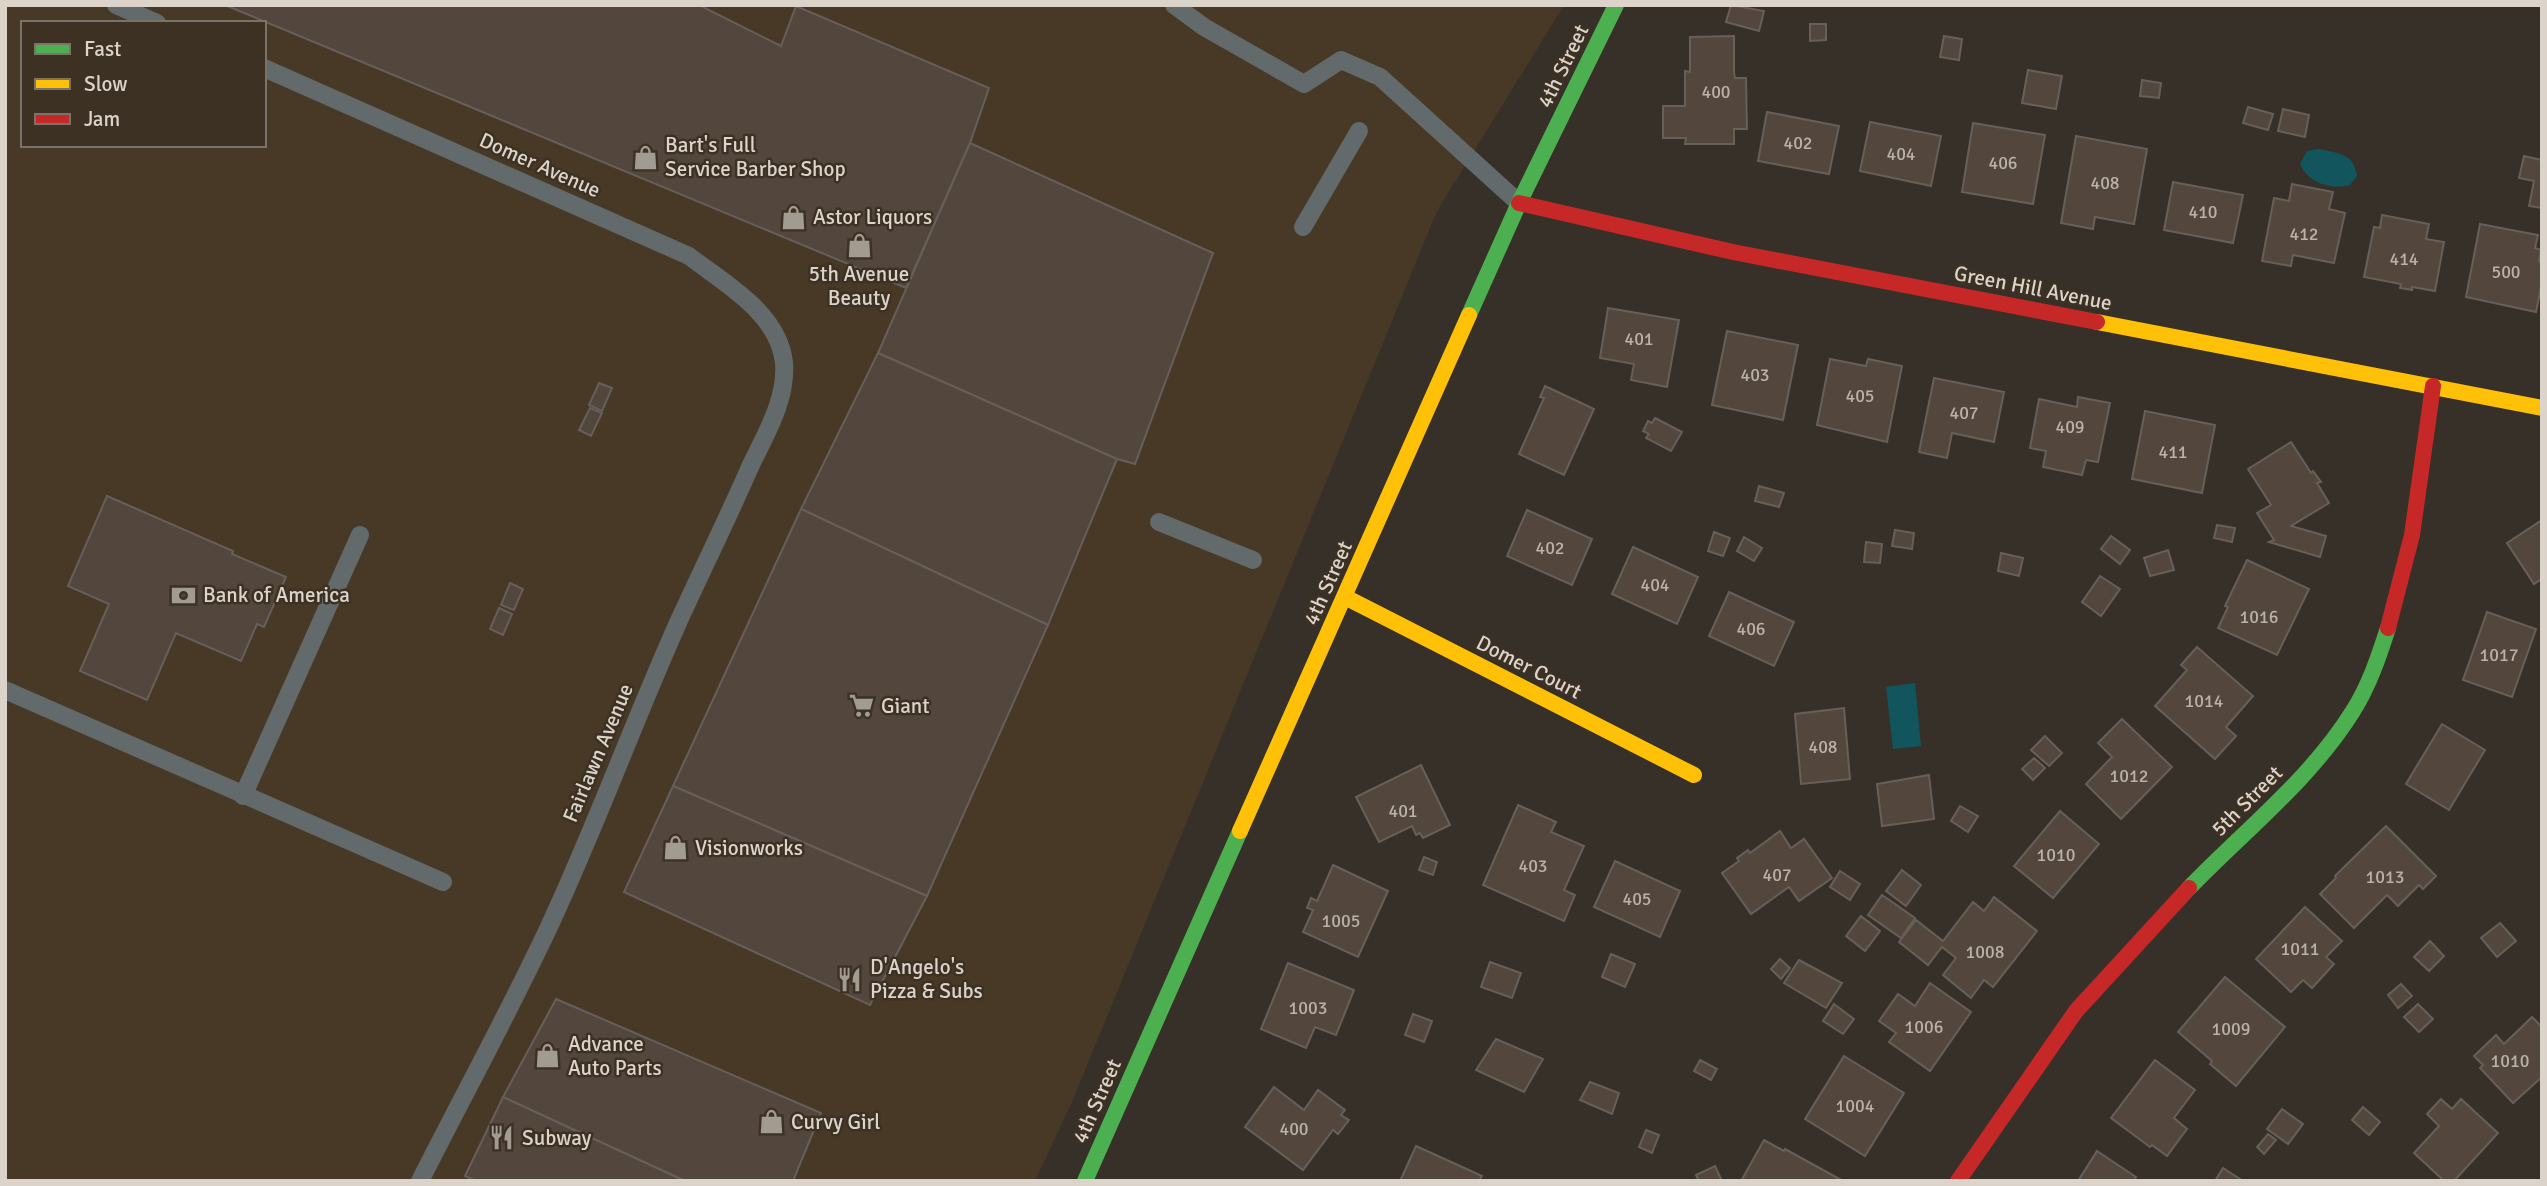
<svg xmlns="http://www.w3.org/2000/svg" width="2547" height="1186" font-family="Signika,sans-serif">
  <rect width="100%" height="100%" fill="#373029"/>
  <!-- built -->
  <path fill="#483926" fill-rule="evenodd" d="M5,5H1564L1437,211L1072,1102L1035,1181H5ZM23,23H264V145H23Z"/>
  <!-- water -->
  <g fill="#13555d">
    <path d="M2318,149C2338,153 2354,153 2357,176L2350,185C2331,190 2308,183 2300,164L2307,151Z"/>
    <path d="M1915,683L1921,746L1893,749L1886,687Z"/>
  </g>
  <!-- building -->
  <g fill="#53473d" stroke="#665f5a" stroke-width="2">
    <path d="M225,5H699L781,46L796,6L989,88L970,143L906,288Z"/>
    <path d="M1731,5L1764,11L1759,31L1726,22Z"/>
    <path d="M1810,24H1826V40L1810,41Z"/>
    <path d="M1734,36V73L1735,78H1746L1747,129H1734V144H1685L1686,138H1663V106H1685V71L1690,72V37Z"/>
    <path d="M1944,36L1962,39L1959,60L1940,57Z"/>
    <path d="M2028,70L2062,76L2056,109L2022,103Z"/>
    <path d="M2142,80L2161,83L2159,98L2140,96Z"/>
    <path d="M2248,107L2273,114L2268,130L2243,123Z"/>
    <path d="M2283,109L2309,115L2305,137L2278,131Z"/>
    <path d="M1767,112L1839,126L1829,174L1758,161Z"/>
    <path d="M1870,122L1941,136L1931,186L1860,171Z"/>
    <path d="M1973,123L2045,135L2033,204L1962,192Z"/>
    <path d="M2076,136L2147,149L2134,224L2095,217L2093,229L2061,223Z"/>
    <path d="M970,143L1213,253L1135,464L1117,459L878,353Z"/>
    <path d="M2524,156L2542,160V208L2529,206L2534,181L2519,178Z"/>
    <path d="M2173,182L2243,195L2233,243L2164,230Z"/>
    <path d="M2292,184L2333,192L2329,209L2345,213L2334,263L2293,255L2291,266L2262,261L2274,198L2289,201Z"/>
    <path d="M2382,215L2429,224L2426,239L2444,242L2435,291L2412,287V290L2400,288L2401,284L2364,277L2374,227L2380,228Z"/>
    <path d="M2480,224L2538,235L2535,248L2541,250L2539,261L2542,262V282L2536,312L2466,297Z"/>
    <path d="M1608,308L1679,320L1667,387L1631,380L1634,364L1600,358Z"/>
    <path d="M1727,331L1798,345L1783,420L1712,405Z"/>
    <path d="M878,353L1117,459L1048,625L801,509Z"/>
    <path d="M1830,359L1866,366L1868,359L1902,366L1887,442L1817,425Z"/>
    <path d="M1934,378L2004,392L1994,442L1952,433L1947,458L1919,452Z"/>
    <path d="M599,383L612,388L602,411L589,405Z"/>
    <path d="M1545,386L1594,409L1564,475L1519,454L1544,398L1540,397Z"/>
    <path d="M2078,397L2110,403L2098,462L2086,460L2082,475L2043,467L2046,451L2030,448L2039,399L2077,407Z"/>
    <path d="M590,408L602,413L591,436L579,430Z"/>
    <path d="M2145,411L2215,425L2202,493L2132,479Z"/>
    <path d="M1655,418L1682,432L1671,451L1646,438L1649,434L1643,431L1648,421L1652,423Z"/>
    <path d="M2291,442L2311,473L2313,471L2321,482L2317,483L2329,503L2291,526L2326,536L2320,557L2269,542L2274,540L2257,513L2271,505L2248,469Z"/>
    <path d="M1759,486L1784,493L1779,507L1755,501Z"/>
    <path d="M107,496L233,551L232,554L286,577L264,627L257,624L241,661L176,633L147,700L80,671L109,604L68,586Z"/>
    <path d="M801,509L1048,625L927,896L673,786Z"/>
    <path d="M1527,510L1592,539L1572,585L1507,556Z"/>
    <path d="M2542,520V583L2540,580L2534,584L2507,543Z"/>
    <path d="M2217,525L2235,528L2232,542L2214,538Z"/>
    <path d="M1895,530L1914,533L1912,549L1892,546Z"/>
    <path d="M1714,532L1730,538L1723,556L1708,551Z"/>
    <path d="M2111,536L2130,550L2120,564L2101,549Z"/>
    <path d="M1744,537L1762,548L1754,561L1737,551Z"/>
    <path d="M1866,542L1882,544L1880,563L1864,562Z"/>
    <path d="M1633,547L1698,577L1677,624L1612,594Z"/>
    <path d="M2168,550L2174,570L2150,576L2144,558Z"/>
    <path d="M2001,553L2023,558L2019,576L1998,571Z"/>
    <path d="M2247,560L2309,589L2277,655L2218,628L2228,607L2225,606Z"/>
    <path d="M2100,576L2120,589L2101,616L2082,602Z"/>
    <path d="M510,583L523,589L514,610L501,605Z"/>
    <path d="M1729,592L1794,622L1774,666L1709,636Z"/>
    <path d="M499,608L512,614L503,635L490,629Z"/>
    <path d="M2487,612L2536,629L2512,697L2463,680Z"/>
    <path d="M2197,647L2253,696L2226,727L2236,736L2215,759L2155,706L2187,670L2181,665Z"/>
    <path d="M1844,708L1850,779L1801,784L1795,714Z"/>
    <path d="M2122,719L2172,767L2121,819L2086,784L2112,757L2098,743Z"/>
    <path d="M2442,724L2485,750L2449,810L2406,784Z"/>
    <path d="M2045,736L2062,753L2049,766L2031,750Z"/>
    <path d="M2034,758L2045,768L2033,780L2022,769Z"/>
    <path d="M1421,765L1450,825L1423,838L1420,833L1416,835L1412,826L1379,842L1356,797Z"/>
    <path d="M1929,775L1934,819L1882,826L1877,784Z"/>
    <path d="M673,786L927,896L870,1005L624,892Z"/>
    <path d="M1518,805L1556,822L1551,832L1584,846L1564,890L1575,895L1564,921L1483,885Z"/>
    <path d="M1960,806L1978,816L1968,832L1951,821Z"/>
    <path d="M2060,811L2099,844L2053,898L2014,866Z"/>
    <path d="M2386,826L2436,876L2423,889L2419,885L2398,906L2387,895L2354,928L2320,894L2336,878L2335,876Z"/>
    <path d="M1780,831L1791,848L1804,839L1832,878L1799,901L1789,887L1751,914L1722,873L1739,861L1737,858L1748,850L1750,853Z"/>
    <path d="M1424,857L1437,862L1433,875L1419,870Z"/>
    <path d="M1615,861L1680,891L1660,937L1594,907Z"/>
    <path d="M1333,865L1388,891L1358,957L1303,932L1313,910L1307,908L1311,898L1317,901Z"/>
    <path d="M1902,870L1921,885L1906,906L1886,891Z"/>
    <path d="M1840,871L1860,884L1850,900L1830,887Z"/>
    <path d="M1882,895L1915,918L1901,938L1868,915Z"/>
    <path d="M1994,897L2037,931L1993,987L1984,980L1971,998L1943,975L1956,958L1942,947L1928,965L1899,942L1916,920L1943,941L1973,902L1984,911Z"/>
    <path d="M2305,907L2342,941L2326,957L2334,964L2312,988L2303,980L2291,992L2256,959Z"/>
    <path d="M1861,916L1880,931L1865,951L1846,936Z"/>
    <path d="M2500,923L2516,941L2497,957L2481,938Z"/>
    <path d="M2430,941L2444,956L2429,971L2414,957Z"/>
    <path d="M1611,954L1635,964L1625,987L1602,977Z"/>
    <path d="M1780,959L1790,968L1781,979L1771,969Z"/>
    <path d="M1799,960L1842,983L1826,1008L1784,983Z"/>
    <path d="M1490,962L1521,973L1512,998L1481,987Z"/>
    <path d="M1288,963L1354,990L1336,1035L1315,1027L1306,1048L1261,1029Z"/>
    <path d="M2225,977L2285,1027L2236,1086L2210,1064L2212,1061L2178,1032Z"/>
    <path d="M1930,983L1971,1012L1930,1071L1889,1042L1896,1033L1879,1021L1898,994L1915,1006Z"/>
    <path d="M2401,984L2412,996L2398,1008L2388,995Z"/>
    <path d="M556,999L821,1113L793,1181H685L503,1097Z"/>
    <path d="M1834,1004L1854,1019L1843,1034L1823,1021Z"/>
    <path d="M2418,1004L2433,1019L2419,1032L2404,1017Z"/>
    <path d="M1413,1014L1432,1021L1424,1042L1405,1035Z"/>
    <path d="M2532,1017L2542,1027V1077L2513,1103L2480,1068L2483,1065L2474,1056L2496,1035L2504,1044Z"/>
    <path d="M1496,1039L1543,1059L1524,1092L1476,1070Z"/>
    <path d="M1844,1056L1904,1093L1865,1156L1805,1119Z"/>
    <path d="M1700,1060L1717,1069L1711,1080L1694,1071Z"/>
    <path d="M2155,1060L2195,1090L2174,1118L2187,1129L2167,1156L2152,1145L2150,1147L2111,1118Z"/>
    <path d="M1590,1082L1619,1093L1612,1114L1580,1100Z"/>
    <path d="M1274,1087L1304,1110L1318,1090L1345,1110L1341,1115L1349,1120L1338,1134L1333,1130L1303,1170L1245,1127Z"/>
    <path d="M503,1097L685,1181H476L465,1176Z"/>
    <path d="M2441,1099L2452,1109L2461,1099L2498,1133L2454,1181H2444L2414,1153L2439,1126L2427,1114Z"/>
    <path d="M2363,1107L2380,1122L2369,1135L2352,1120Z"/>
    <path d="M2282,1109L2303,1124L2288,1144L2267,1129Z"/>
    <path d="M1646,1130L1659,1135L1652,1153L1639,1147Z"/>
    <path d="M2268,1134L2276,1140L2264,1154L2257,1147Z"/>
    <path d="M1764,1140L1784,1151L1785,1149L1843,1181H1741Z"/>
    <path d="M1416,1146L1482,1176L1479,1181H1400Z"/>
    <path d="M2097,1151L2136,1177L2135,1179L2137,1181H2078Z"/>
    <path d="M1715,1166L1722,1181H1699L1696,1175Z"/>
    <path d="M2223,1168L2243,1181H2215Z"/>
  </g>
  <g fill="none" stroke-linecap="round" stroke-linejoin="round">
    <!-- lane -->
    <g stroke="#626a6b" stroke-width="18">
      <path d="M116,5L157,23"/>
      <path d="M1174,5L1204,27L1304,84L1341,60L1380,77L1519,203"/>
      <path d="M264,68L689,256C725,284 779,313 784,363C787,400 765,435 750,467C727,520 701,572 677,625C632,726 594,831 547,931C507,1016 462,1098 420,1181"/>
      <path d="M1303,227L1359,131"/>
      <path d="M1159,522L1253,560"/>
      <path d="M5,690L443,882"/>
      <path d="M243,796L360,535"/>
    </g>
    <!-- fast -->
    <g stroke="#4caf50" stroke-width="16">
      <path d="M1469,315L1519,203L1616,5"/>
      <path d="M2189,888C2245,830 2310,780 2353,711C2369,686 2379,656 2388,628"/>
      <path d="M1085,1181L1240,831"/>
    </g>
    <!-- slow -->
    <g stroke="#ffc107" stroke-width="16">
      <path d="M2097,322L2542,408"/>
      <path d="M1345,597L1694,775"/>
      <path d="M1240,831L1469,315"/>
    </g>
    <!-- jam -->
    <g stroke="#c62828" stroke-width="16">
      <path d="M1519,203L1733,252L2097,322"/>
      <path d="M2388,628L2412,535L2433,386"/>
      <path d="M1958,1181L2076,1011L2189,888"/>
    </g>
  </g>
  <!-- icons -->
  <defs>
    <symbol id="shop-bare" viewBox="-9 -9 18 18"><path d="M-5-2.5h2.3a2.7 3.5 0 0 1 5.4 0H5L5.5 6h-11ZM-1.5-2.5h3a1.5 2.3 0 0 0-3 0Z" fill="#a29b92" stroke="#3d3123" stroke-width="2.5" paint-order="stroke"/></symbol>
    <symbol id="bank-bare" viewBox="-9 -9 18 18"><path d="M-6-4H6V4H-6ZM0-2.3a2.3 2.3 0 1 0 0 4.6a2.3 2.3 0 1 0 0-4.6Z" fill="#a29b92" stroke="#3d3123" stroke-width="2.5" paint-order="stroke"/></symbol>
    <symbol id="supermarket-bare" viewBox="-9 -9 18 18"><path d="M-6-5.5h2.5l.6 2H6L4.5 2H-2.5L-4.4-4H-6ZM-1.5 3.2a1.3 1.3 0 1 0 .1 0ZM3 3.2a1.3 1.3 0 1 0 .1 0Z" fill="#a29b92" stroke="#3d3123" stroke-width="2.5" paint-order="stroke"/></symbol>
    <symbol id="restaurant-bare" viewBox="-9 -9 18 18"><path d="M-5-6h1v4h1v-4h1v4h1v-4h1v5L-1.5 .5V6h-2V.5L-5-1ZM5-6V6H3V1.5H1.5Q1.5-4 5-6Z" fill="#a29b92" stroke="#3d3123" stroke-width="2.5" paint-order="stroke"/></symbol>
  </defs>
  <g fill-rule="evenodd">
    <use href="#shop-bare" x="628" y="140" width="35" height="35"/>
    <use href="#shop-bare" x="776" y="200" width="35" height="35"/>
    <use href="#shop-bare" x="842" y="228" width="35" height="35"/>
    <use href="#bank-bare" x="166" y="578" width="35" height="35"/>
    <use href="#supermarket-bare" x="844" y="688" width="35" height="35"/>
    <use href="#shop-bare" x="658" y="830" width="35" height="35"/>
    <use href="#restaurant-bare" x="832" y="962" width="35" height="35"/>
    <use href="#shop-bare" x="530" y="1038" width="35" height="35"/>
    <use href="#shop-bare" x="754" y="1104" width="35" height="35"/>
    <use href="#restaurant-bare" x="484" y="1120" width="35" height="35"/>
  </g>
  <g text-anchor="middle" stroke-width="5" stroke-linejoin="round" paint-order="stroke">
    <!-- number labels -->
    <g font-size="18" fill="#bab1a8">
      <text x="1716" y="98">400</text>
      <text x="1798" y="149">402</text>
      <text x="1901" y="160">404</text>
      <text x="2003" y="169">406</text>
      <text x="2105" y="189">408</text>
      <text x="2203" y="218">410</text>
      <text x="2304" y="240">412</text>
      <text x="2404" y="265">414</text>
      <text x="2506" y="278">500</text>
      <text x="1639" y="345">401</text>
      <text x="1755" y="381">403</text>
      <text x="1860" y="402">405</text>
      <text x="1964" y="419">407</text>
      <text x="2070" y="433">409</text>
      <text x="2173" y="458">411</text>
      <text x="1550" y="554">402</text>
      <text x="1655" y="591">404</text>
      <text x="2259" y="623">1016</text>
      <text x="1751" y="635">406</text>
      <text x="2499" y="661">1017</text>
      <text x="2204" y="707">1014</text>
      <text x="1823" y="753">408</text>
      <text x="2129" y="782">1012</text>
      <text x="1403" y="817">401</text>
      <text x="2056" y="861">1010</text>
      <text x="1533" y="872">403</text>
      <text x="1777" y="881">407</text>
      <text x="2385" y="883">1013</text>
      <text x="1637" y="905">405</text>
      <text x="1341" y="927">1005</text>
      <text x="2300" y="955">1011</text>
      <text x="1985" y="958">1008</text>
      <text x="1308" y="1014">1003</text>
      <text x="1924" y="1033">1006</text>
      <text x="2231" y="1035">1009</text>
      <text x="2510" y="1067">1010</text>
      <text x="1855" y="1112">1004</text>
      <text x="1294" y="1135">400</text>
    </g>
    <!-- street labels -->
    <g font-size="21" fill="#dcd4cb" stroke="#3d3123">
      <text transform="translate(1563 66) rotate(-64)" y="7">4th Street</text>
      <text transform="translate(540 165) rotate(24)" y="7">Domer Avenue</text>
      <text transform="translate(2033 288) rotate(11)" y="7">Green Hill Avenue</text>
      <text transform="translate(1328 583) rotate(-66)" y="7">4th Street</text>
      <text transform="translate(1529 667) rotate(27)" y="7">Domer Court</text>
      <text transform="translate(598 753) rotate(-67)" y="7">Fairlawn Avenue</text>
      <text transform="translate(2247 801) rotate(-45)" y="7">5th Street</text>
      <text transform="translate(1097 1101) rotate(-66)" y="7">4th Street</text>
    </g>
    <!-- poi labels -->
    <g font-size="21" fill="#dcd4cb" stroke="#3d3123" text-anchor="start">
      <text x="665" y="152">Bart's Full<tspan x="665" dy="24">Service Barber Shop</tspan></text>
      <text x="813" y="224">Astor Liquors</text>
      <text x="859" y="281" text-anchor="middle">5th Avenue<tspan x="859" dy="24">Beauty</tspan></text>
      <text x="203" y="602">Bank of America</text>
      <text x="881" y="713">Giant</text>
      <text x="695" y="855">Visionworks</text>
      <text x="870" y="974">D'Angelo's<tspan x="870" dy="24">Pizza &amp; Subs</tspan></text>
      <text x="568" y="1051">Advance<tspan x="568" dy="24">Auto Parts</tspan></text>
      <text x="791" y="1129">Curvy Girl</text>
      <text x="522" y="1145">Subway</text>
    </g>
  </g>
  <!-- border -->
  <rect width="2547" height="1186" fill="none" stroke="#dcd4cb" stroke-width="14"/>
  <!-- legend -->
  <rect x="21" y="21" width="245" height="126" fill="#3d3123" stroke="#7d7266" stroke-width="2"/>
  <rect x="35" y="44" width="35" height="10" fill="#4caf50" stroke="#7d7266" stroke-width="2"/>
  <text x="84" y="56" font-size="21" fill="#dcd4cb">Fast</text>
  <rect x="35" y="79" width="35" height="10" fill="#ffc107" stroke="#7d7266" stroke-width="2"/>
  <text x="84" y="91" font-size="21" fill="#dcd4cb">Slow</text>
  <rect x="35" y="114" width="35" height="10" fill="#c62828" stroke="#7d7266" stroke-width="2"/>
  <text x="84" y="126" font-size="21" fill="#dcd4cb">Jam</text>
</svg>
